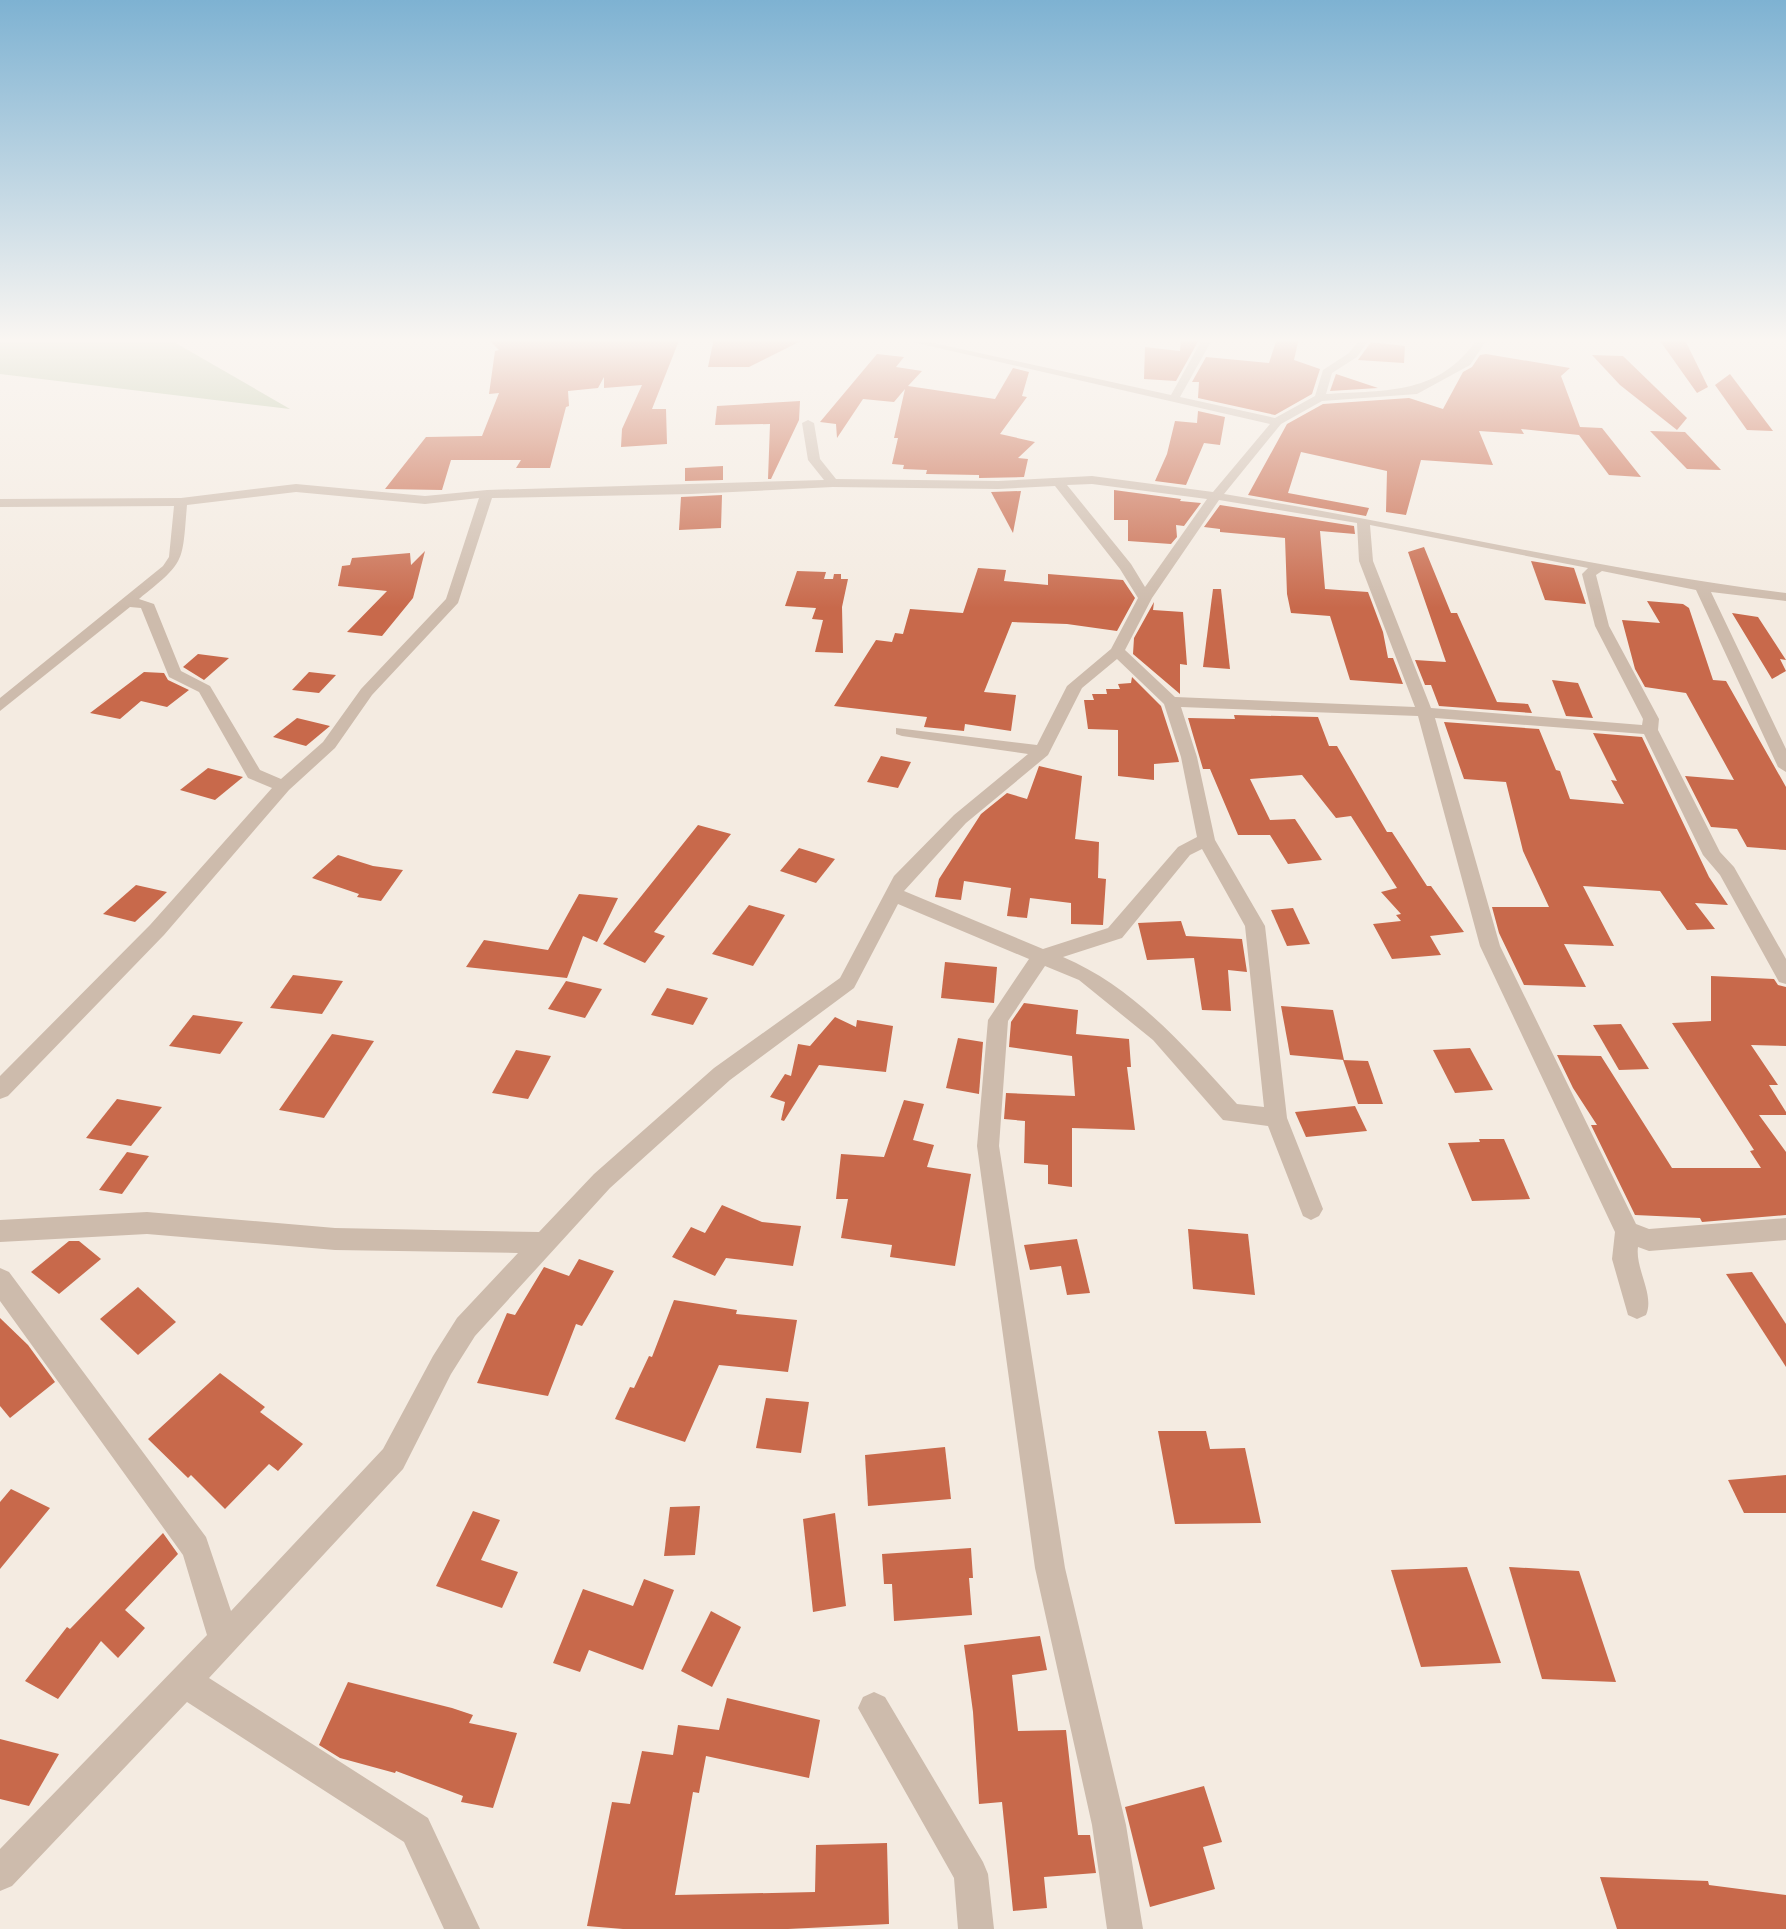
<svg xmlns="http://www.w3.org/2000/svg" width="1786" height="1929" font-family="'IBM Plex Sans',sans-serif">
  <rect width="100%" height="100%" fill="#f4ebe1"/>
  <!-- green -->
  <path fill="#b8c4a0" d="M0,338H167L290,409L0,374Z"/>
  <!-- building -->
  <g fill="#c8694b">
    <path d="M487,338H680L652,409H666L667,444L621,447L622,429L642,385L604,388V377L598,388L568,391L569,406L566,407L550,468H516L521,460H451L442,490L385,489L426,437L482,436L499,393L489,394L495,351L499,350Z"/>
    <path d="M714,338H807L749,367H708Z"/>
    <path d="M1181,338H1200L1176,381L1144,379L1145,347L1180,351Z"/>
    <path d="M1277,338H1299L1294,360L1320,369L1312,394L1275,415L1198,398L1199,382H1192L1206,357L1269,363Z"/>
    <path d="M1658,338H1684L1708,387L1697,393Z"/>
    <path d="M1371,342L1405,346L1404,363L1358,360Z"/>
    <path d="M877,354L904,357L896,367L922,371L908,386L995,399L1013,368L1029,372L1022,396L1027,397L1000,434L1035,442L1018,458L1028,459L1024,477L979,478V475L926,474L927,470L903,469L904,465L892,464L898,438H894L905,389L894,402L863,399L837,438L836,424L820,422Z"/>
    <path d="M1486,354L1570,368L1561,376L1580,427L1602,428L1641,477L1609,475L1579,435L1521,429L1524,434L1479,431L1493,465L1421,460L1406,515L1386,512L1387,471L1301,452L1288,493L1369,508L1366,516L1248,495L1287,424L1323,404L1409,398L1443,409L1463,372L1472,367L1480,355Z"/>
    <path d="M1592,355L1623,356L1687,418L1677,430L1620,385Z"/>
    <path d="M1336,374L1378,388L1330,391Z"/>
    <path d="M1730,374L1773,431L1747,430L1715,385Z"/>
    <path d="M800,401L799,420L771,479H768L770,424L715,425L717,406Z"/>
    <path d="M1198,411L1225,417L1220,445L1204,443L1186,485L1155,481L1167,454L1175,421L1197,423Z"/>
    <path d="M1650,431L1685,432L1721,470L1687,469Z"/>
    <path d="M723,466V480L685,481V468Z"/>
    <path d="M1114,490L1181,499L1180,501L1201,503L1184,526L1176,525L1177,537L1171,544L1128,541V520H1114Z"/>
    <path d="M1021,491L1013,533L991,492Z"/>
    <path d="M722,495L721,528L679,530L681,497Z"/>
    <path d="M1220,505L1354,526L1355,534L1320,531L1325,589L1368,592L1383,632L1388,658H1393L1403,684L1350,680L1330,616L1291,613L1287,594L1285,538L1220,532V529L1204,527Z"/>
    <path d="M1424,547L1451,613H1457L1497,702L1528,704L1532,713L1439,706L1431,685H1425L1415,660L1446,662L1408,552Z"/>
    <path d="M425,551L413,598L382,636L347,632L387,591L338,586L342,566L350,565L352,558L410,553L411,565Z"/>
    <path d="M1531,561L1574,568L1586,604L1545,600Z"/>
    <path d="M978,568L1006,570L1004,581L1048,585V574L1123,580L1135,598L1117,631L1067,624L1012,622L984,692L1016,695L1011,731L965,724L964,731L924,727L927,717L834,706L876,640L892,642L895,633L903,634L910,609L963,613Z"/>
    <path d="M797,571L826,572L824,579H833L834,574H841V579H848L842,607L843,653L815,652L823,620L812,619L816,608L785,606Z"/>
    <path d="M1213,589H1221L1230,669L1203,667Z"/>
    <path d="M1647,601L1683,604L1689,608L1713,680L1726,681L1786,787V850L1747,847L1737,829L1711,827L1685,776L1734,780L1686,693L1645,687L1635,669L1622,620L1660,623Z"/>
    <path d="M1154,602L1153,610L1183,612L1187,665L1180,664V694L1133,654L1134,638Z"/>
    <path d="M1732,613L1758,617L1786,660L1780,659L1786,671L1772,679Z"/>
    <path d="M198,654L229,658L204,680L183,667Z"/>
    <path d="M144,672L164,673L168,680L189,690L167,707L141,701L120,719L90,713Z"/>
    <path d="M309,672L336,675L319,693L292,690Z"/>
    <path d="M1132,677L1161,706L1178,758L1179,762L1154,764V780L1118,776V730L1088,729L1084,700H1094L1092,694H1107L1106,689H1120L1118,684L1131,683Z"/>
    <path d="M1552,680L1578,683L1593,718L1566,716Z"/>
    <path d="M1234,715L1318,717L1329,746H1337L1387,832H1392L1427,886H1431L1464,932L1430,936L1441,955L1392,959L1373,924L1401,921L1396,915L1401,914L1381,892L1397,888L1351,816L1336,818L1302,775L1250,779L1270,820L1295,819L1322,860L1288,864L1270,835H1238L1210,769H1203L1188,718L1235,719Z"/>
    <path d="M297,718L330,726L306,746L273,737Z"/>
    <path d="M1444,722L1539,729L1556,770L1560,771L1570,799L1624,804L1611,780L1617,781L1593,733L1642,737L1709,877L1728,905L1695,903L1715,929L1687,930L1660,891L1583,886L1614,946L1564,944L1586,987L1524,985L1499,933L1492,907H1549L1523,851L1506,782L1464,779Z"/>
    <path d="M881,756L911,762L898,788L867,782Z"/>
    <path d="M1039,766L1082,776L1075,839L1099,842L1098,878L1106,879L1103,925L1071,924V903L1030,898L1027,918L1007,916L1011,888L964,881L961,900L935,897L939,879L981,814L1007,793L1027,799Z"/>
    <path d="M208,768L243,777L215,800L180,790Z"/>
    <path d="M698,825L731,834L654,932L665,936L645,963L603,944Z"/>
    <path d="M799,848L835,859L816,883L780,871Z"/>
    <path d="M338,855L373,866L403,870L381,901L357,897L359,894L312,878Z"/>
    <path d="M136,885L167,892L135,922L103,914Z"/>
    <path d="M579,894L618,898L597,942L583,936L567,978L466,967L484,940L548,950Z"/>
    <path d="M749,905L785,915L753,966L712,954Z"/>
    <path d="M1293,908L1310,944L1287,946L1271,910Z"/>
    <path d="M1181,921L1186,936L1242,939L1247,972L1228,970L1231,1011L1202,1010L1194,958L1147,960L1138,923Z"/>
    <path d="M945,962L997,967L994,1003L941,998Z"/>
    <path d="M293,975L343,981L322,1014L270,1008Z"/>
    <path d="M1711,976L1774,979L1778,985L1786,987V1046L1751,1045L1778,1085H1769L1786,1112V1115H1759L1786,1152V1215L1702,1222L1700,1218L1635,1215L1591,1125H1597L1573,1088L1557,1055L1601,1056L1672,1168H1761L1750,1151L1754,1150L1672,1023L1711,1021Z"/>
    <path d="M566,981L602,989L585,1018L548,1009Z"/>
    <path d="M667,988L708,998L693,1025L651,1015Z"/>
    <path d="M1024,1003L1078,1010L1076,1034L1129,1039L1131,1067H1127L1135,1130L1072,1128V1187L1048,1184V1165L1024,1163L1025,1121L1004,1119L1006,1093L1075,1096L1072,1056L1009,1047L1011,1022Z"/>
    <path d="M1281,1006L1333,1010L1344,1060L1290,1055Z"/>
    <path d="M193,1015L243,1022L220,1054L169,1046Z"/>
    <path d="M835,1017L856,1027L857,1020L893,1026L886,1072L819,1065L784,1121L781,1120L785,1102L770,1097L785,1074L791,1076L798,1044L810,1046Z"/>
    <path d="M1621,1024L1649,1069L1619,1070L1593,1025Z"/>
    <path d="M332,1034L374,1041L324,1118L279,1110Z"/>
    <path d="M958,1038L983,1042L979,1094L946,1088Z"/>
    <path d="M1470,1048L1493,1090L1455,1093L1433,1050Z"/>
    <path d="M516,1050L551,1056L528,1099L492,1093Z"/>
    <path d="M1343,1060L1368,1061L1383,1104H1358Z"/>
    <path d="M117,1099L162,1107L131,1146L86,1138Z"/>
    <path d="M904,1100L924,1104L913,1140L934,1145L927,1167L971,1174L955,1266L890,1257L892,1245L841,1238L848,1199H836L841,1154L884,1157Z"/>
    <path d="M1355,1106L1367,1131L1306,1137L1295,1112Z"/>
    <path d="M1479,1139H1504L1530,1199L1472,1201L1448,1143L1480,1142Z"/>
    <path d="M127,1152L149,1156L122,1194L99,1190Z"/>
    <path d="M722,1205L762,1222L801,1226L793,1266L726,1258L715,1276L672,1257L691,1227L705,1233Z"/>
    <path d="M1188,1229L1248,1234L1255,1295L1193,1289Z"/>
    <path d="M1077,1239L1090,1293L1067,1295L1061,1266L1030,1270L1024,1245Z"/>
    <path d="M69,1241H79L101,1259L59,1294L31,1272Z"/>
    <path d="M579,1259L614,1271L582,1326L576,1324L548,1396L477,1383L507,1313L515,1315L544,1267L569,1276Z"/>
    <path d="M1752,1272L1786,1324V1367L1726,1274Z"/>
    <path d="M138,1287L176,1322L138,1355L100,1319Z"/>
    <path d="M674,1300L737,1310L736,1314L797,1320L788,1372L719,1365L685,1442L615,1419L630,1387L634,1388L649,1356L652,1357Z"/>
    <path d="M0,1318L28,1345L55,1382L10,1418L0,1406Z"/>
    <path d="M220,1373L265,1407L260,1412L303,1444L278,1471L269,1464L225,1509L191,1475L188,1478L148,1439Z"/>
    <path d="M766,1398L809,1402L801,1453L756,1448Z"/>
    <path d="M1158,1431H1206L1210,1449L1245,1448L1261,1523L1175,1524Z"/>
    <path d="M945,1447L951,1499L868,1506L865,1455Z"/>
    <path d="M1786,1475V1513H1744L1728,1480Z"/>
    <path d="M11,1489L50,1508L0,1569V1502Z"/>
    <path d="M700,1506L695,1555L664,1556L670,1507Z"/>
    <path d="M473,1511L500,1520L481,1560L518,1572L502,1608L436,1586Z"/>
    <path d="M835,1513L846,1606L813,1612L803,1519Z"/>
    <path d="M163,1533L178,1554L125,1610L145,1628L118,1658L101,1641L58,1699L25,1681L67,1627L70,1629Z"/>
    <path d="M971,1548L973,1578H969L972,1615L894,1621L892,1584H884L882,1554Z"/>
    <path d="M1467,1567L1501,1663L1421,1667L1391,1570Z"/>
    <path d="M1509,1567L1579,1571L1616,1682L1542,1679Z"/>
    <path d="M644,1579L674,1590L643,1670L589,1650L580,1672L553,1663L583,1589L633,1606Z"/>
    <path d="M711,1611L741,1627L712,1687L681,1671Z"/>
    <path d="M1040,1636L1047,1670L1012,1675L1018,1731L1066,1730L1078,1835H1090L1096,1873L1044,1877L1047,1908L1013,1911L1002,1802L979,1804L973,1712L964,1645Z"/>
    <path d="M348,1682L452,1708L473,1715L469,1723L517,1733L493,1808L461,1802L463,1796L396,1771L395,1773L340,1758L319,1745Z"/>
    <path d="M727,1698L820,1720L809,1778L706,1756L699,1793L693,1792L675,1895L815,1892L816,1845L887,1843L889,1924L788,1929H623L587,1926L612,1802L630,1804L642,1751L673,1755L678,1725L719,1730Z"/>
    <path d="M0,1739L59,1754L29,1806L0,1799Z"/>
    <path d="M1204,1786L1222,1842L1203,1847L1215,1889L1150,1907L1125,1807Z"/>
    <path d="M1600,1877L1708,1881L1709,1885L1786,1895V1929H1617Z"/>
  </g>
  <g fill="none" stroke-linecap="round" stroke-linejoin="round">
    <!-- street -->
    <g fill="#cdbbac" fill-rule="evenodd">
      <path d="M895,338H911L1171,395L1203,338H1213L1180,397L1275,418L1315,396L1323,370L1349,353L1360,338H1370L1357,357L1332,373L1326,394C1389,390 1439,395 1478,338H1488L1470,365L1417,394L1322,401L1281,424L1224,494C1412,524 1597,570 1786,593V601L1711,592L1786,749V772L1778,767L1696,590L1602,571L1596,575L1609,626L1659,719L1658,730L1720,852L1734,867L1786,959V984L1779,982L1720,875L1703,855L1644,734L1435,718L1500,946L1636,1224L1649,1229L1786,1218V1240L1649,1251L1638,1247C1635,1269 1655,1295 1646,1315L1637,1319L1628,1315L1612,1259L1615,1232L1480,946L1418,716L1181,707L1197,757L1215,840L1265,926L1287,1118L1323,1209L1319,1216L1311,1220L1303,1216L1268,1126L1223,1120L1153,1040L1079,980L1045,966L1008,1021L999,1146L1065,1568L1126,1825L1143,1929H1107L1092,1825L1035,1568L977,1146L988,1020L1029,959L898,904L854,988L730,1080L610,1188L475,1336L451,1374L403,1469L209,1678L428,1818L480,1929H444L404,1842L187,1702L12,1886L0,1891V1849L207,1635L183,1555L0,1301V1268L9,1272L206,1537L231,1611L383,1449L433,1356L457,1318L518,1253L335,1250L147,1234L0,1242V1220L147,1212L335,1228L539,1232L594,1174L714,1068L840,978L894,876L954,815L1028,754L902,736L896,734V728L1037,745L1067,686L1111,649L1138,598L1120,569L1055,486L998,489L833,487L691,494L492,498L458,603L372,695L335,748L289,790L164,935L8,1096L0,1099V1076L150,925L272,788L248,778L199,692L169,677L141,608L130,607L0,711V698L163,566L169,557L174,506L0,507V499L181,498L296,484L425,496L487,490L824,480L808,460L802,423L808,420L814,423L820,459L836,479L998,481L1092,476L1213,492L1270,424ZM1092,484L1207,499L1145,587L1131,564L1067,485ZM296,492L425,504L479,498L446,599L361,689L323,742L281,779L260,770L210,686L181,671L154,604L139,599C186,561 182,564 187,505ZM1219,500L1357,523L1359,561L1415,707L1175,697L1125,650L1152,598ZM1370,525L1588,568L1582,574L1595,626L1643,719L1642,725L1431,708L1373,561ZM1117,659L1164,704L1181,757L1197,837L1178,847L1108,928L1043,949L904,891L966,823L1048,755L1082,688ZM1202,849L1245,926L1264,1107L1237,1104C1186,1048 1134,987 1063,957L1122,938L1190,855Z"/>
      <path d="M874,1692L885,1697L983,1862L988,1874L994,1929H958L954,1878L858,1708L863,1697Z"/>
    </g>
  </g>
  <!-- sky -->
  <linearGradient id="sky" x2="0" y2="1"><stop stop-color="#7eb2d2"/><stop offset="0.56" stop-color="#faf6f2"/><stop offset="1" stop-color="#faf6f2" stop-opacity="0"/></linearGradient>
  <rect width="1786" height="608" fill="url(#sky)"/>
</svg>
